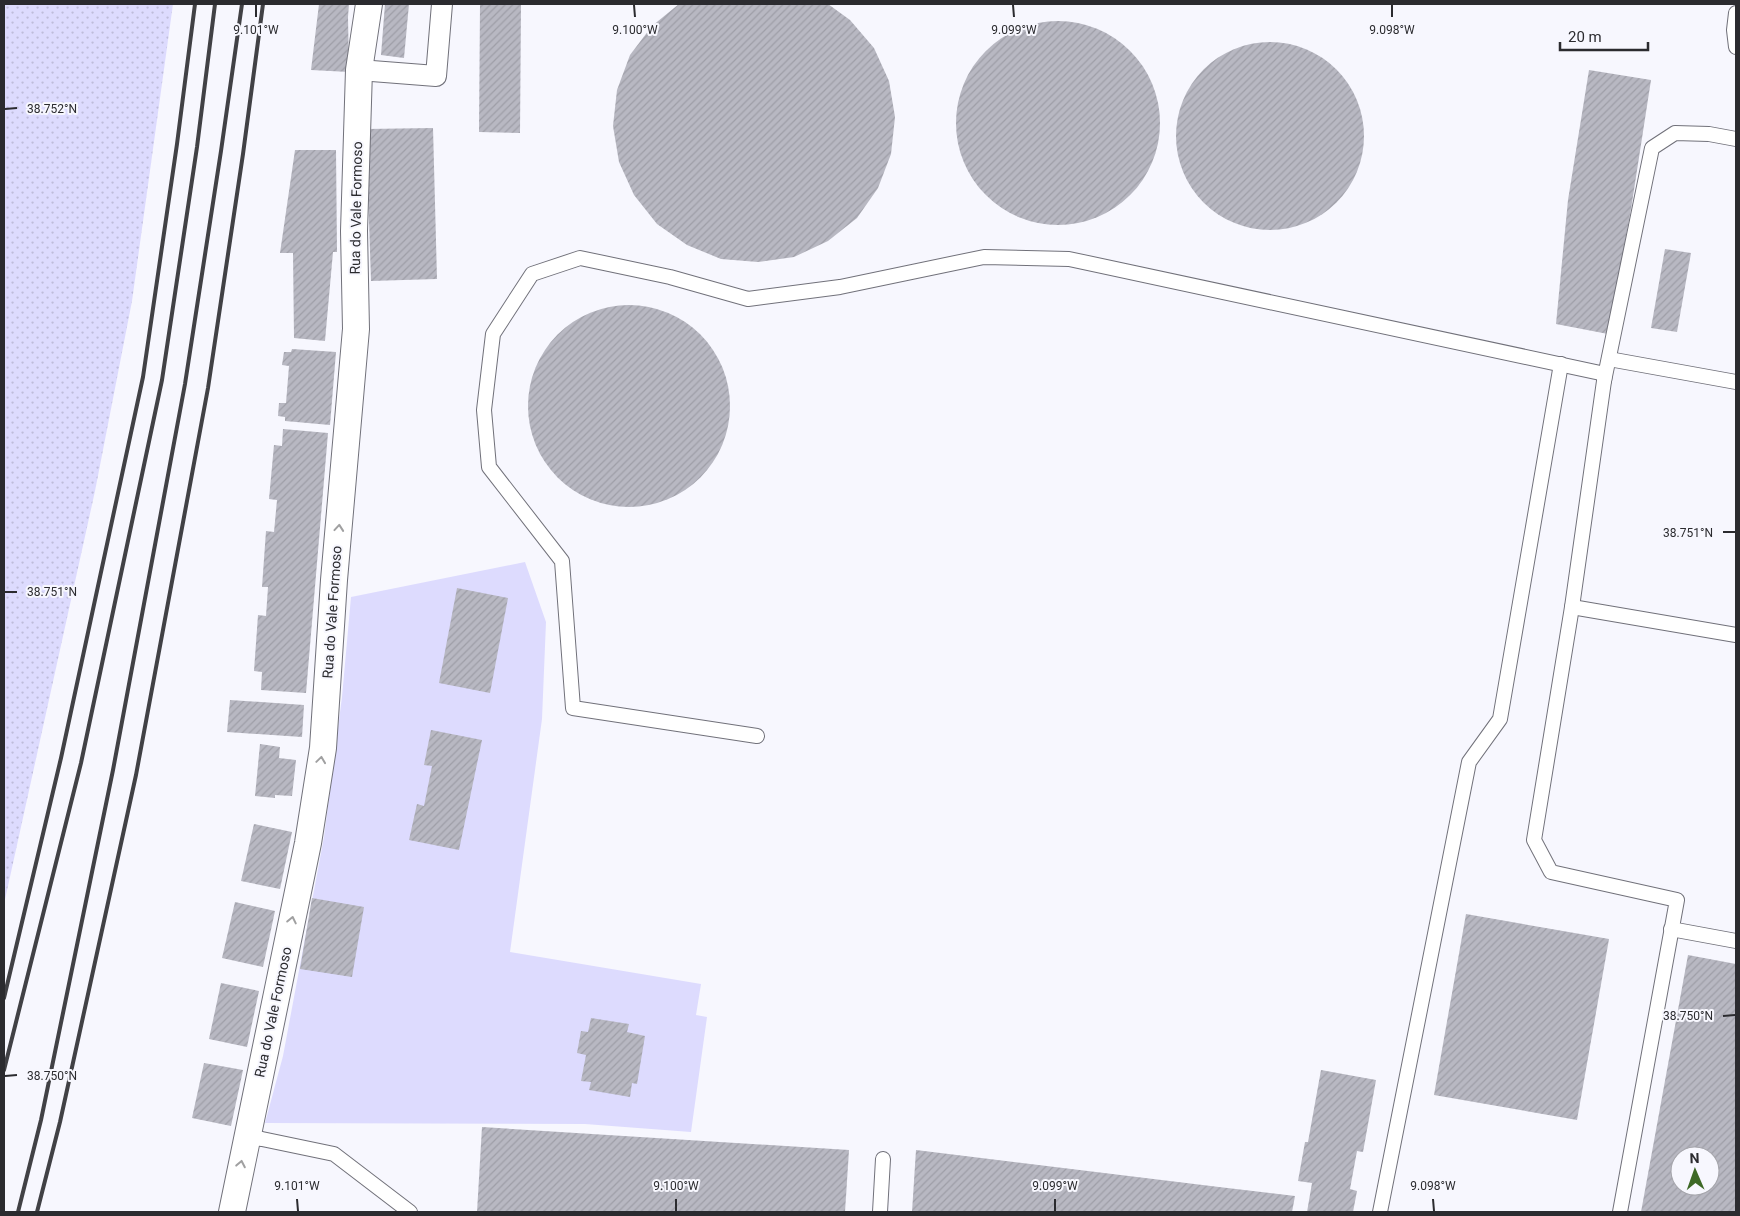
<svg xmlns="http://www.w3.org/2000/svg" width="1740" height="1216" font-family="Roboto,sans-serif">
  <defs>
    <pattern id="grass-dots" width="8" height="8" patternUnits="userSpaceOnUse" patternTransform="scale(1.25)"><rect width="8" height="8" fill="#dddbfe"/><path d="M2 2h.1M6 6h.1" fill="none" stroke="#bebcda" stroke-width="1.8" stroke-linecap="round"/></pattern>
    <pattern id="building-hatch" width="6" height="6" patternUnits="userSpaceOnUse" patternTransform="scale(1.25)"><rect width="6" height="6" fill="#b8b8c2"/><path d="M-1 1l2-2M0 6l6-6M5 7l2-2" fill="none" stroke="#9e9ea7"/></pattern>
  </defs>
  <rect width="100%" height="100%" fill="#f7f7fe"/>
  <!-- grass -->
  <path fill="url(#grass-dots)" d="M4,4H173L132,301L95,491L4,904Z"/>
  <!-- garden -->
  <path fill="#dddbfe" d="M525,562L546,622L542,719L510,952L701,984L696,1015L707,1017L691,1132L585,1124L265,1123L283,1056L324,837L342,697L351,597Z"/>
  <!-- building -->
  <g fill="url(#building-hatch)" fill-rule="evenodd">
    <path d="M319,4H349L348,17L349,72L311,70Z"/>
    <path d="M385,4H409L404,58L381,55Z"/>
    <path d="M480,4H521L520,133L479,132Z"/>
    <path d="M679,4H828L850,20L874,48L889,81L895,117L891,154L878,188L857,218L828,241L794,257L758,262L721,259L687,245L657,224L634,195L619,162L613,126L617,90L630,55L652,26Z"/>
    <circle cx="1058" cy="123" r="102"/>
    <circle cx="1270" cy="136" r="94"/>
    <path d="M1589,70L1651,80L1631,209L1608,334L1556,324L1568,200Z"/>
    <path d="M433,128L437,279L371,281L366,129Z"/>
    <path d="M295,150H336L337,252H333L325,341L294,338L293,253H280Z"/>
    <path d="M1665,249L1691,253L1677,332L1651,328Z"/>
    <circle cx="629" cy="406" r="101"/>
    <path d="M292,349L336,352L330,425L285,421V417L278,416L279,403H286L289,366L282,365L284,352H291Z"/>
    <path d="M283,429L328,433L306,693L261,690L262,672L254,671L258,615L266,616L268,587H262L266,531L274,532L277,500L269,499L274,445L282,446Z"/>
    <path d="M457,588L508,598L490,693L439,683Z"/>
    <path d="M230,700L304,705L302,737L227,732Z"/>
    <path d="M431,730L482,740L459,850L409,840L417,804L424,806L432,766L424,765Z"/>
    <path d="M260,744L280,747L279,758L296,760L292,796L275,795V798L255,796Z"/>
    <path d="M254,824L292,832L280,889L241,881Z"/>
    <path d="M312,898L364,907L352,977L300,969Z"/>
    <path d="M235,902L275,911L263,967L222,958Z"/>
    <path d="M1466,914L1609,939L1577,1120L1434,1095Z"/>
    <path d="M1688,955L1736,964V1212H1641ZM1680,1156H1710V1186H1680Z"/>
    <path d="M221,983L259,991L247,1047L209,1039Z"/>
    <path d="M591,1018L629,1024L627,1032L645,1036L637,1084L632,1083L630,1097L589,1090L591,1082L581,1081L586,1055L577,1053L581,1031L588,1032Z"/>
    <path d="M204,1063L243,1070L231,1126L192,1118Z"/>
    <path d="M1321,1070L1376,1080L1363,1152L1357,1151L1350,1189L1357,1191L1353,1212H1307L1312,1183L1298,1181L1305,1142H1308Z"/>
    <path d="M482,1127L849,1150L845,1212H477Z"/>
    <path d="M916,1150L1219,1187L1295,1196L1292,1212H912Z"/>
  </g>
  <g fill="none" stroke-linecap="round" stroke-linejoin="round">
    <defs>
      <g id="service">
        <path d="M1736,13L1734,30L1736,47"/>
        <path d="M1609,359L1736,382"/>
        <path d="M1604,381L1652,148L1675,133L1709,134L1736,139"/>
        <path d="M1572,607L1736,635"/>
        <path d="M757,736L573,708L562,561L489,467L484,410L493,334L532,274L580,258L670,277L748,299L840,287L984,257L1069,259L1605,374L1572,607L1534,840L1551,872L1677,900L1620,1212"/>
        <path d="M1671,929L1736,941"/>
        <path d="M247,1137L262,1139L334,1154L410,1212"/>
        <path d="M880,1212L883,1159"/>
        <path d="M1380,1212L1469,762L1500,719L1561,364"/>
      </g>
      <path id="pedestrian" d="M359,70L436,76L442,4"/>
      <path id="minor" d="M232,1212L308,843L323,748L334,580L356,329L354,231L359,70L369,4"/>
    </defs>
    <!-- service casing -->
    <use href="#service" stroke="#71717a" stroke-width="16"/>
    <!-- pedestrian casing -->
    <use href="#pedestrian" stroke="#71717a" stroke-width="22"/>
    <!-- minor casing -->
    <use href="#minor" stroke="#71717a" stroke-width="28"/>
    <!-- service -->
    <use href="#service" stroke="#fff" stroke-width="14"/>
    <!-- pedestrian -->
    <use href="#pedestrian" stroke="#fff" stroke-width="20"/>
    <!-- minor -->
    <use href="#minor" stroke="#fff" stroke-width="26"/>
    <!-- rail -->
    <g stroke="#414145" stroke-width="4">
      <path d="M4,998L61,758L143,377L177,144L195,4"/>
      <path d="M4,1070L81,763L162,380L197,147L215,4"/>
      <path d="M18,1212L41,1120L113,770L185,384L221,151L242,4"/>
      <path d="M37,1212L60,1122L136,775L208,388L243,154L263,4"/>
    </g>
  </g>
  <!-- one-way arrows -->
  <defs><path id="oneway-chevron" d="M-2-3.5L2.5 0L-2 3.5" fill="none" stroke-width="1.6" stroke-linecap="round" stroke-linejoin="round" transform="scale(1.25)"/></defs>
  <g stroke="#a0a0a1">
    <use href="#oneway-chevron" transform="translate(339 528) rotate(-85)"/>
    <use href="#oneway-chevron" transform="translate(321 760) rotate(-82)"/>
    <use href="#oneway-chevron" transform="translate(292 920) rotate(-78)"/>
    <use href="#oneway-chevron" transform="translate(241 1164) rotate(-79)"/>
  </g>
  <!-- ticks -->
  <path fill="none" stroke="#2b2b2f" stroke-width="2" d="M256,5V17M634,5L635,17M1013,5L1014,17M1392,5V17M5,109L17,108M1723,532H1735M5,592H17M1723,1016L1735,1015M5,1076L17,1075M297,1199L298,1211M676,1199V1211M1055,1199V1211M1433,1199L1434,1211"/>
  <g text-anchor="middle" stroke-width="4" stroke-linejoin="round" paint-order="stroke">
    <!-- street labels -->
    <g font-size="14" fill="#2b2b2f" stroke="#f7f7fe">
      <text transform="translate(356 208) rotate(-89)" y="5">Rua do Vale Formoso</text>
      <text transform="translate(332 612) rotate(-86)" y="5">Rua do Vale Formoso</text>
      <text transform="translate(273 1012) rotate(-78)" y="5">Rua do Vale Formoso</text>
    </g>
  </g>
  <g font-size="12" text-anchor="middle" fill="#2b2b2f" stroke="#f7f7fe" stroke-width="4" stroke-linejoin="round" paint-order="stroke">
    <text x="256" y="34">9.101°W</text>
    <text x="635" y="34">9.100°W</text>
    <text x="1014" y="34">9.099°W</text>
    <text x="1392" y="34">9.098°W</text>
    <text x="52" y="113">38.752°N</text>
    <text x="1688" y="537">38.751°N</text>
    <text x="52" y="596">38.751°N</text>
    <text x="1688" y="1020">38.750°N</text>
    <text x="52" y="1080">38.750°N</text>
    <text x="297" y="1190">9.101°W</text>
    <text x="676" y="1190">9.100°W</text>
    <text x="1055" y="1190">9.099°W</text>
    <text x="1433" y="1190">9.098°W</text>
  </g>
  <!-- border -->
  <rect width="1740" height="1216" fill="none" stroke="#2b2b2f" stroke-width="10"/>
  <!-- north arrow -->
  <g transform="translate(1695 1171) rotate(358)"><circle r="24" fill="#f7f7fe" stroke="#a5a5ab"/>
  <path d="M0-4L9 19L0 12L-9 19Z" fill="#3d6826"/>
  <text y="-8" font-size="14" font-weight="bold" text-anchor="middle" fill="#2b2b2f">N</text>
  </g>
  <!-- scale -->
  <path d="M1560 42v8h88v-8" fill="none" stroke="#2b2b2f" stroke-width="2.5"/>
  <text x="1568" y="42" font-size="15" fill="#2b2b2f" stroke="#f7f7fe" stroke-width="4" paint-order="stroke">20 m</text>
</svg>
